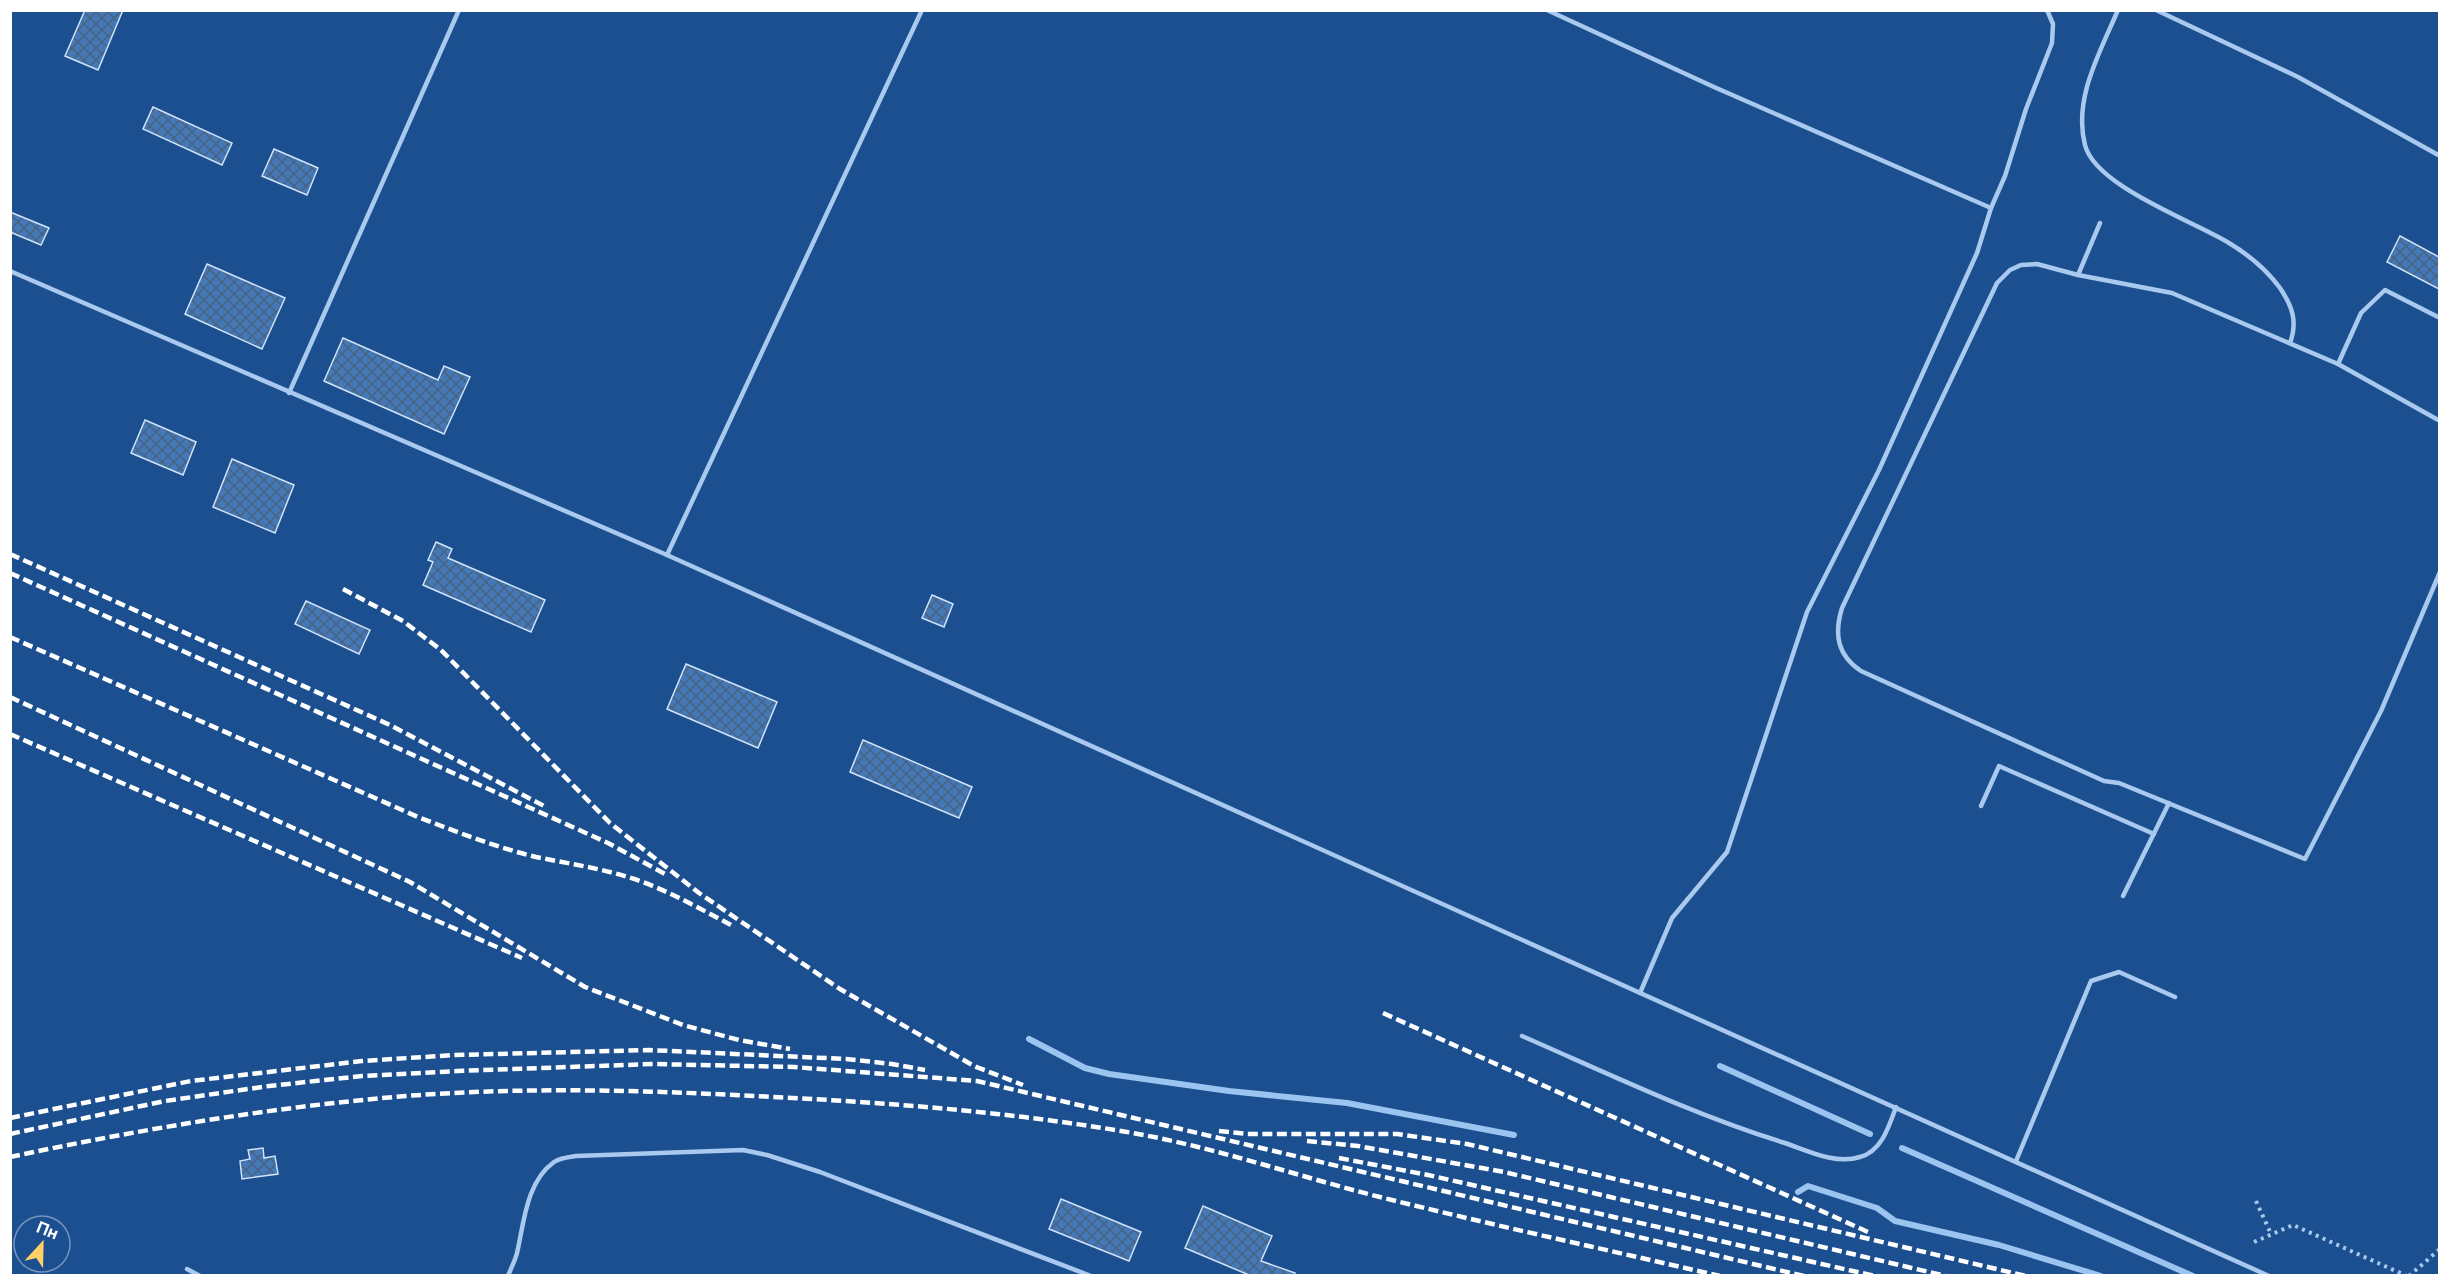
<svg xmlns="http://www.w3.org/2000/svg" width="2450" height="1286" font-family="Inter,sans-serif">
  <defs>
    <pattern id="building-cross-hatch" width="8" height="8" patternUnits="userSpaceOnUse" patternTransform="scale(1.5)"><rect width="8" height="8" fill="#4478b7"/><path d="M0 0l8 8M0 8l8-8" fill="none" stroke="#486282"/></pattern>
  </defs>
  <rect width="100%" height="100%" fill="#1b4f8f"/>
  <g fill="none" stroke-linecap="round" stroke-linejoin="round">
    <!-- stream -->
    <g stroke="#9cc4f0" stroke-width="6">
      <path d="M1029,1039L1085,1068L1109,1074L1229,1091L1347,1103L1514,1135"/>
      <path d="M1720,1066L1870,1134"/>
      <path d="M1902,1148L2193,1276"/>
      <path d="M1798,1192L1808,1186L1877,1208L1895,1221L1999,1245L2101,1276"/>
    </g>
  </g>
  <!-- building -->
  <g fill="url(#building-cross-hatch)" stroke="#cfe3fa" stroke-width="1.5">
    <path d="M85,10H123L98,70L65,56Z"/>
    <path d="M153,107L232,143L222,165L143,129Z"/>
    <path d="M274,149L318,168L307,195L262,176Z"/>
    <path d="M10,212L49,228L41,245L10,232Z"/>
    <path d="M2400,236L2439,257V289L2387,262Z"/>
    <path d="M207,264L285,298L262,349L185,314Z"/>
    <path d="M343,338L438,380L444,366L470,377L444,434L324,381Z"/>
    <path d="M145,420L196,442L183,475L131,453Z"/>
    <path d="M232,459L294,485L275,533L213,507Z"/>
    <path d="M436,542L452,549L448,558L545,600L531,632L423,585L433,562L428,560Z"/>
    <path d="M932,595L953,604L944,627L922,618Z"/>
    <path d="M306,601L370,630L359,654L295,624Z"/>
    <path d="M686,664L777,702L758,748L667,709Z"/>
    <path d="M863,740L972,787L959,818L850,772Z"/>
    <path d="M263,1148L264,1158L275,1156L278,1174L242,1179L240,1161L250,1159L248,1150Z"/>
    <path d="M1061,1199L1141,1232L1129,1261L1049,1229Z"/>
    <path d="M1203,1206L1272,1236L1261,1261L1295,1273V1275H1249L1185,1248Z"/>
  </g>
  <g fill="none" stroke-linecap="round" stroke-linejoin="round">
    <!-- path -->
    <g stroke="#a9c9ee" stroke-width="4" stroke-dasharray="3 4.5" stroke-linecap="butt">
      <path d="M2256,1201L2271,1234"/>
      <path d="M2254,1242L2293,1225L2407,1276"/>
      <path d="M2409,1276L2440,1249"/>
    </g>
    <!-- service -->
    <g stroke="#a9c9ee" stroke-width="4.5">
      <path d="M1547,10L1714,87L1991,208"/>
      <path d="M2118,10C2100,52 2073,99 2085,145C2095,186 2193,221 2229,243C2249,255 2266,269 2280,288C2292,306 2298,321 2290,343"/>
      <path d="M2156,10L2298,77L2440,156"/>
      <path d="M10,271L667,555L2269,1276"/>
      <path d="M2078,275L2100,223"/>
      <path d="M2338,364L2361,313L2385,290L2440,318"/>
      <path d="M289,393L459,10"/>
      <path d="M2440,421L2338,364L2172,293L2078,275L2037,264L2021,265L2010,270L1997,283L1842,608C1834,634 1837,655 1861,671L2104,781L2119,783L2305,859L2381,711L2440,572"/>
      <path d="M667,555L922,10"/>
      <path d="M1981,806L1999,766L2154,834"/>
      <path d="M2123,896L2169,803"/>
      <path d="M1640,993L1672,918L1727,852L1807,612L1879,470L1977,253L1991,208L2005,176L2026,109L2052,43L2053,24L2047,10"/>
      <path d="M1522,1036C1609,1074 1694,1115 1785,1143C1808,1151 1836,1165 1860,1157C1882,1151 1889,1126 1896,1107"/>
      <path d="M2016,1161L2091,981L2119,972L2175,997"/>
      <path d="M187,1269L200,1276"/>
      <path d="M508,1276C511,1268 515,1261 517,1253C524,1223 526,1182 554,1162C560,1158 569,1157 576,1156L743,1150L767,1155L820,1172L1091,1276"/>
    </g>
    <!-- rail -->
    <g stroke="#fff" stroke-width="4.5" stroke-dasharray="10 4.5" stroke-linecap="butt">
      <path d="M10,554L390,725L546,807"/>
      <path d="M10,573L608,843L667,875"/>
      <path d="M343,589L403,621L441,650L610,823L699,893L840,989L974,1066L1023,1085"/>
      <path d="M10,637L418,817C457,832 495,847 536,857C571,864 606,869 640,881C673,893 704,911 735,927"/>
      <path d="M10,697L410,882L585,987L683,1025L739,1040L790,1049"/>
      <path d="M10,734L522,958"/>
      <path d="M1383,1013L1868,1232"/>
      <path d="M10,1118L191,1081L362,1061L455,1055L649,1050L846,1059L892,1064L925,1070"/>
      <path d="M1219,1131L1247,1134H1397L1467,1144L2026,1276"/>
      <path d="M10,1134L165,1101L269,1086L362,1076L457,1071L653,1064L794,1067L977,1081L1804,1276"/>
      <path d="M1307,1141L1358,1146L1504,1172L1946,1276"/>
      <path d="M10,1157C142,1129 273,1107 406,1096C522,1087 639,1090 755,1096C879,1102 1004,1111 1127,1132C1210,1146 1291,1174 1372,1195C1487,1224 1604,1249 1720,1276"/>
      <path d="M1339,1158L1428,1175L1875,1276"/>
    </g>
  </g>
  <!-- border -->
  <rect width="2450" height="1286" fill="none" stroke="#ffffff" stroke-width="24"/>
  <!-- north arrow -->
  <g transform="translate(42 1244) rotate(22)"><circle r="28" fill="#1b4f8f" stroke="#7695bc" stroke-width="1.5"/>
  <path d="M0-4.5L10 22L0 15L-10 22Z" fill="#ffd166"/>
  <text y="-9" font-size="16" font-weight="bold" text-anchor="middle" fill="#ffffff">Пн</text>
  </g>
</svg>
